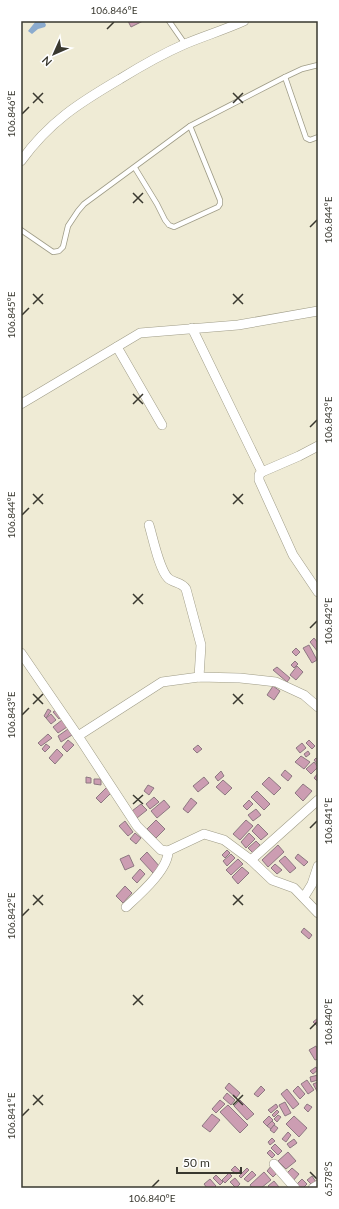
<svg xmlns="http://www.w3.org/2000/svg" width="339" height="1209" font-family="Lato,sans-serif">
  <rect width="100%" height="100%" fill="#efebd5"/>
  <!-- water -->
  <path fill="#8babce" d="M36,21H44L46,25L45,27L38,29L32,34L28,31Z"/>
  <!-- building -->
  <g fill="#cc9db2" stroke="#8d7881">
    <path d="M128,21H143L131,27Z"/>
    <path d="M314,638L318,643V652L310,642Z"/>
    <path d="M309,645L317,660L312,663L303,648Z"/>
    <path d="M296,648L300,652L296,656L292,652Z"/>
    <path d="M295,661L298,664L294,668L291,665Z"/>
    <path d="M297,666L303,672L296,680L290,675Z"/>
    <path d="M277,667L290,678L287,682L273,670Z"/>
    <path d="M273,686L280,691L274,700L267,695Z"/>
    <path d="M48,709L51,711L46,718L44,716Z"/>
    <path d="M56,710L61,716L59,719L53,712Z"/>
    <path d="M51,714L56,720L51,724L46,718Z"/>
    <path d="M62,720L67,727L58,733L53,727Z"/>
    <path d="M68,729L72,735L61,742L58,736Z"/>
    <path d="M48,734L52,738L41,746L38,743Z"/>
    <path d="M68,740L74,745L67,752L62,747Z"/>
    <path d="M309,740L315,746L312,749L306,743Z"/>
    <path d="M302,743L306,748L300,753L296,748Z"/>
    <path d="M46,744L50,747L45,752L42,749Z"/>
    <path d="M198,745L202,749L197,753L193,749Z"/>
    <path d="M57,749L63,755L55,764L49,758Z"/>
    <path d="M308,751L310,754L306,757L304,754Z"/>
    <path d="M301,756L310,762L304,769L295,762Z"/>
    <path d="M316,758L318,759V765L314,760Z"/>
    <path d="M314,762L318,767L311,774L306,769Z"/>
    <path d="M285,770L292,776L288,781L281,775Z"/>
    <path d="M221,771L224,776L218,781L215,777Z"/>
    <path d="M318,773V782L314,778Z"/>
    <path d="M86,777L91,778V783H86Z"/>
    <path d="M204,777L209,783L198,792L193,786Z"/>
    <path d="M269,777L281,788L274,795L262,784Z"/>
    <path d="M94,779H101V785L94,784Z"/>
    <path d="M223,780L232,788L225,795L216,787Z"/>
    <path d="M303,784L312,791L303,801L295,793Z"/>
    <path d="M148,785L154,788L149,795L144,791Z"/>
    <path d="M107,787L112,792L101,803L96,798Z"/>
    <path d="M257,791L270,804L264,810L251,797Z"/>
    <path d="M154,797L159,802L150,809L146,804Z"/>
    <path d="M191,798L197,803L188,813L183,809Z"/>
    <path d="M164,800L170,807L157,818L151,811Z"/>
    <path d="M249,800L253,804L247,810L243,806Z"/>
    <path d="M141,804L147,810L137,818L132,811Z"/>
    <path d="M256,809L261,815L253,821L248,815Z"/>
    <path d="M156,820L165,829L156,838L147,829Z"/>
    <path d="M246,820L253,826L240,840L233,834Z"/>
    <path d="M125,821L133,832L128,836L119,826Z"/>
    <path d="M258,824L268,834L261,840L252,831Z"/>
    <path d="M135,833L141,838L136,844L130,839Z"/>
    <path d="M249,833L255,839L246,848L241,842Z"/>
    <path d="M256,841L260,845L253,853L248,848Z"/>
    <path d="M278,845L284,852L268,867L262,860Z"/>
    <path d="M227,850L230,853L225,858L222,855Z"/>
    <path d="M147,852L160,867L153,873L140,859Z"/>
    <path d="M231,854L235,858L227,866L223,861Z"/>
    <path d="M298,854L308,862L304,866L295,858Z"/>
    <path d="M129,855L134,866L125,870L120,859Z"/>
    <path d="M285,856L296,868L290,873L279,861Z"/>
    <path d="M238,859L243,864L231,875L226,870Z"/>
    <path d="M275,864L282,870L277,874L271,868Z"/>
    <path d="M242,867L249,873L238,884L232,877Z"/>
    <path d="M140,869L145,874L137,883L132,878Z"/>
    <path d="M125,886L132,893L123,903L116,896Z"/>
    <path d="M304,928L312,935L309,939L301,932Z"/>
    <path d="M318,1018V1027L313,1022Z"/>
    <path d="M316,1046L318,1050V1059L315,1060L309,1050Z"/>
    <path d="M316,1067L318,1070L313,1074L310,1071Z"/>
    <path d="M318,1075V1080L311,1082L310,1077Z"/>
    <path d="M307,1080L314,1090L308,1094L301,1084Z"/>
    <path d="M318,1082V1093L313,1084Z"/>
    <path d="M229,1083L240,1093L236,1098L225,1088Z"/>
    <path d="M261,1086L265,1090L258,1097L254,1094Z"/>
    <path d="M298,1086L305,1094L300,1099L293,1091Z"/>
    <path d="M287,1089L299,1104L293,1109L281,1094Z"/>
    <path d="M227,1093L235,1100L231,1105L223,1098Z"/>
    <path d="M220,1100L225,1104L216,1113L212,1109Z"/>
    <path d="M240,1100L254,1114L247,1120L234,1106Z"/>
    <path d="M285,1102L291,1113L285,1116L279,1105Z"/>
    <path d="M276,1104L278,1107L271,1113L268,1110Z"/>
    <path d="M307,1104L312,1107L308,1112L304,1108Z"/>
    <path d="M228,1105L248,1125L240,1133L220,1112Z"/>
    <path d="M277,1110L279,1112L274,1117L272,1115Z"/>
    <path d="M212,1114L220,1120L210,1132L202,1126Z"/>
    <path d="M278,1115L281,1117L277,1122L274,1119Z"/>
    <path d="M269,1116L273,1120L267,1126L263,1122Z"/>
    <path d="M294,1116L307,1128L299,1137L286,1124Z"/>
    <path d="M272,1121L275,1124L271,1129L267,1126Z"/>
    <path d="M274,1125L278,1128L274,1133L270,1130Z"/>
    <path d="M288,1132L291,1135L286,1142L282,1139Z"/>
    <path d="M272,1138L275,1141L270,1145L268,1142Z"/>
    <path d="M294,1139L297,1143L290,1148L287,1144Z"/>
    <path d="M275,1144L282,1151L278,1155L271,1148Z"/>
    <path d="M270,1150L275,1155L272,1158L267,1153Z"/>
    <path d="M288,1152L296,1161L286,1169L278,1161Z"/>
    <path d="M272,1165L279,1171L273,1177L267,1171Z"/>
    <path d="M235,1166L240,1171L237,1174L231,1170Z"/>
    <path d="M247,1168L249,1170L241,1178L239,1176Z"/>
    <path d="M292,1168L299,1174L293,1181L286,1174Z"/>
    <path d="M252,1171L256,1175L248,1182L244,1179Z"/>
    <path d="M264,1172L271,1180L261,1188H252L250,1185Z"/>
    <path d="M229,1173L232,1176L225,1183L222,1180Z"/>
    <path d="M216,1175L223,1182L220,1185L213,1178Z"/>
    <path d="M312,1176L316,1182L312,1185L307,1180Z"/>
    <path d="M235,1178L240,1184L236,1188L230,1182Z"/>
    <path d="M210,1179L216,1186L214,1188H207L204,1184Z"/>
    <path d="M302,1179L307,1184L303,1188H299L296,1185Z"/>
    <path d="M274,1181L279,1187L278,1188H270L268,1186Z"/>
  </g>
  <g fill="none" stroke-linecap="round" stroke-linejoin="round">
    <defs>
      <g id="lane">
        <path d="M169,21L185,44"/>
        <path d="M285,77L306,138L310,140L318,137"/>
        <path d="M135,168L157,204L165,220L169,225L174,227L218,207L220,204V200L190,126"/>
        <path d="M21,230L53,252L59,251L63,247L68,226L78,211L84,204L190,126L285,77L302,69L318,65"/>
      </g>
      <g id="street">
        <path d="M21,161C49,122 79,103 120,79C141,66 162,54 185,44C204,36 224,30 244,21"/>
        <path d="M192,328L262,472"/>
        <path d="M117,347L162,425"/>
        <path d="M21,404L140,333L238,325L318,311"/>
        <path d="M318,446L299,456L262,472L259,475V480L293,555L318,592"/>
        <path d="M149,525C153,538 159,569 168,578C173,583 182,582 186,589L201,645L199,677"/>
        <path d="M21,653L78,736L137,826L161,850L168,851L204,834L224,840L251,860L272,880L294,888L318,913"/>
        <path d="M78,736L162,682L199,677L240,678L276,682L304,695L318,707"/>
        <path d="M251,860L318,800"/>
        <path d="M304,897L312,884L318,866"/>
        <path d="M126,907C139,895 169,869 168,851"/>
        <path d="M274,1164L295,1188"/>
        <path d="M313,1188L318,1185"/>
      </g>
    </defs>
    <!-- lane casing -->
    <use href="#lane" stroke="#9f9c87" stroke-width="6"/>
    <!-- street casing -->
    <use href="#street" stroke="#9f9c87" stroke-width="10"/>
    <!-- lane -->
    <use href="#lane" stroke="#fff" stroke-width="4.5"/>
    <!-- street -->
    <use href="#street" stroke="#fff" stroke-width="9"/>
  </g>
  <!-- ticks -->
  <path fill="none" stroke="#39382f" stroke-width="1.5" d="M107,29L114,22M33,93L43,103M233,93L243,103M33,103L43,93M233,103L243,93M22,114L29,107M133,193L143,203M133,203L143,193M310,227L317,220M33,294L43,304M233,294L243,304M33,304L43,294M233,304L243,294M22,315L29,308M133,394L143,404M133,404L143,394M310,427L317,420M33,494L43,504M233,494L243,504M33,504L43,494M233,504L243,494M22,515L29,508M133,594L143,604M133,604L143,594M310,628L317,621M33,694L43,704M233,694L243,704M33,704L43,694M233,704L243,694M22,715L29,708M133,795L143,804M133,804L143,795M310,828L317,821M33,895L43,905M233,895L243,905M33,905L43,895M233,905L243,895M22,916L29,909M133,995L143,1005M133,1005L143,995M310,1029L317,1022M33,1095L43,1105M233,1095L243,1105M33,1105L43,1095M233,1105L243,1095M22,1116L29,1109M310,1172L317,1179M152,1187L159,1180"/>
  <!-- border -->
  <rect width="339" height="1209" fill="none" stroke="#ffffff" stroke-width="44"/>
  <!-- north arrow -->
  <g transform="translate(54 54) rotate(225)" stroke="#ffffff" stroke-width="3" paint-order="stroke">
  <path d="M0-3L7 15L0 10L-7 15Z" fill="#39382f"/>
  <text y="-6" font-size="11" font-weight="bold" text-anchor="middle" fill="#39382f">N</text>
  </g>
  <!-- scale -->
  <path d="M177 1167v6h64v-6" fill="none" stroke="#39382f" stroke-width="2"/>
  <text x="183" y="1167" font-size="12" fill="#39382f" stroke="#ffffff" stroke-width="3" paint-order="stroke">50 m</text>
  <rect x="22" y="22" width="295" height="1165" fill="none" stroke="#39382f" stroke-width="1.5"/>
  <g font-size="10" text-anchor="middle" fill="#39382f">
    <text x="114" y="14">106.846°E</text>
    <text transform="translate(11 114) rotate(-90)" y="4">106.846°E</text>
    <text transform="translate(328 220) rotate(-90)" y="4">106.844°E</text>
    <text transform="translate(11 315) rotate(-90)" y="4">106.845°E</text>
    <text transform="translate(328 420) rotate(-90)" y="4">106.843°E</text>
    <text transform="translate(11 515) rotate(-90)" y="4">106.844°E</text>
    <text transform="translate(328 621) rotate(-90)" y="4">106.842°E</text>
    <text transform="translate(11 715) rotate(-90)" y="4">106.843°E</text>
    <text transform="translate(328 821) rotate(-90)" y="4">106.841°E</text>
    <text transform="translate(11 916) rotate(-90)" y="4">106.842°E</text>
    <text transform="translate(328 1022) rotate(-90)" y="4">106.840°E</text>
    <text transform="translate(11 1116) rotate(-90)" y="4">106.841°E</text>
    <text transform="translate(328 1179) rotate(-90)" y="4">6.578°S</text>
    <text x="152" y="1202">106.840°E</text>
  </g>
</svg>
